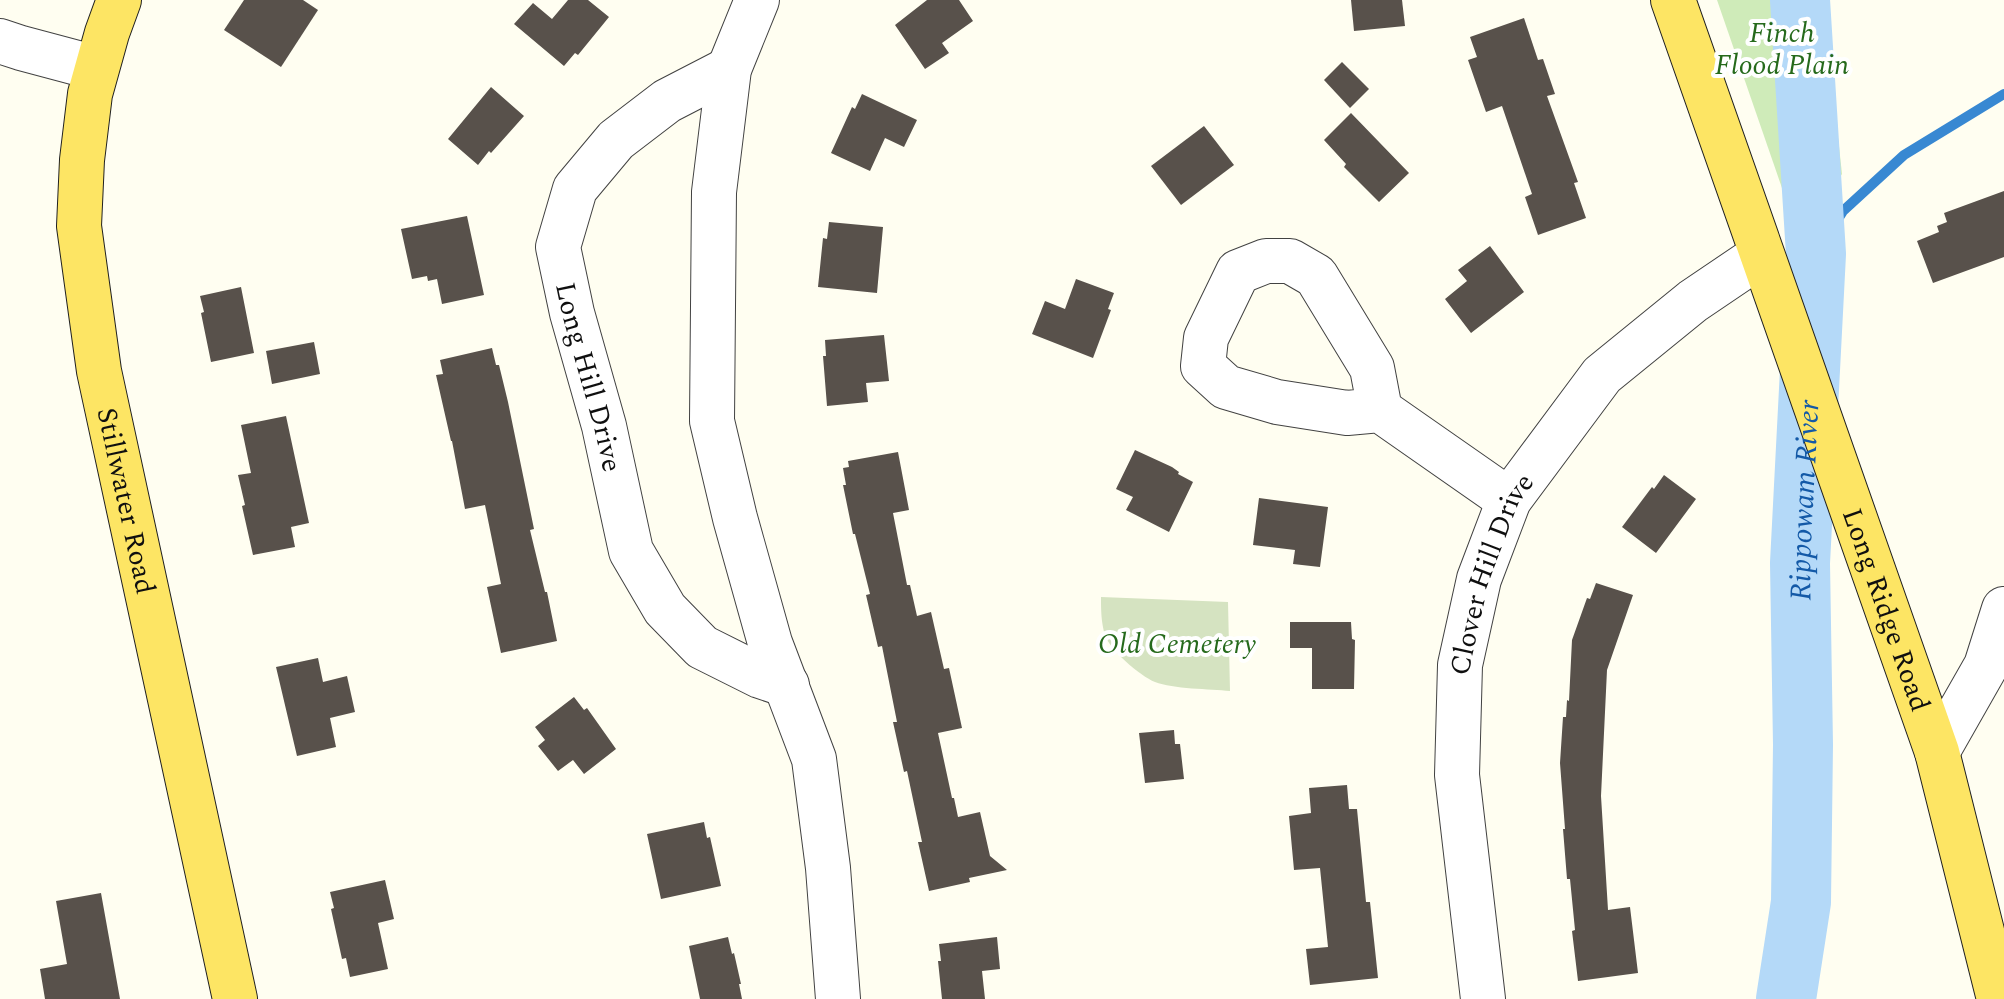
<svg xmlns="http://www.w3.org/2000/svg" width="2004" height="999" font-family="Spectral,serif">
  <rect width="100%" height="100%" fill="#fffef1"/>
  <!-- green -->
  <path fill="#cfebb9" d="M1717,0H1823L1842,174L1800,240Z"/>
  <!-- cemetery -->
  <path fill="#d5e3c1" d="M1101,597L1228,602L1230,691C1210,689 1173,689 1155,682C1140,676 1109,649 1105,635C1101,622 1101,609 1101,597Z"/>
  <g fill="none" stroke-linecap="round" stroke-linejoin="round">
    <!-- stream -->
    <path stroke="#3888d2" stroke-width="10" d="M1816,254L1843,211L1904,155L2004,94"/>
    <!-- river -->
    <path stroke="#b4d9f8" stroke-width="60" id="s1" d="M1786,999L1801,902L1803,745L1800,563L1816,254L1800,0"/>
  </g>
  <!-- building -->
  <g fill="#58514b">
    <path d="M244,0H303L318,10L281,67L224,30Z"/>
    <path d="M568,0H588L609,17L578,55L575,53L564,66L514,24L533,3L552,19Z"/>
    <path d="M927,0H959L973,21L942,43L949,53L925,69L895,25Z"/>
    <path d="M1351,0H1402L1405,26L1354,31Z"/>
    <path d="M1524,18L1538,60L1543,59L1555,94L1547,96L1578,182L1574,183L1586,218L1538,235L1525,197L1532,194L1502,106L1486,112L1468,60L1477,57L1470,37Z"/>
    <path d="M1342,62L1369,89L1350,108L1324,80Z"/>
    <path d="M491,87L524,116L491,153L489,151L478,165L448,139Z"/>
    <path d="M862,94L917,120L904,147L885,138L870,171L831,153L852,107L855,109Z"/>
    <path d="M1351,113L1409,173L1379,202L1344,167L1346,164L1324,140Z"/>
    <path d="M1204,126L1234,165L1181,205L1151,166Z"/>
    <path d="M2004,191V257L1933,283L1917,241L1939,232L1937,226L1947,222L1944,213Z"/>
    <path d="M467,216L484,295L442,304L437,279L428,281L427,276L412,279L401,229Z"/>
    <path d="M829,222L883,227L877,293L818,287L823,238L827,239Z"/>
    <path d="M1490,246L1524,292L1471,333L1445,299L1467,281L1458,270Z"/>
    <path d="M1076,279L1114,293L1108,309L1111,310L1093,358L1032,334L1045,301L1065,309Z"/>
    <path d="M241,287L254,353L211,362L201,313L204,312L200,296Z"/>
    <path d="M884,335L889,381L866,383L868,402L827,406L823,356H826L825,340Z"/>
    <path d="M314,342L320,374L272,384L266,351Z"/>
    <path d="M492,348L496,365H499L508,402L534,529L530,530L545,592H547L557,641L501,653L487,587L501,584L485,505L465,509L452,441H451L436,375L443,374L440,360Z"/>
    <path d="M286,416L309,523L291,527L295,547L253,555L242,506L245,505L238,475L251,473L241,425Z"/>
    <path d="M1135,450L1172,467L1179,472L1178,474L1193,482L1169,532L1126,510L1133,497L1116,489Z"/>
    <path d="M898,452L909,510L893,513L907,585H910L917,616L931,612L944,669L949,668L962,728L938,733L952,798H954L958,817L980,812L990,856L1007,870L969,878L970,882L929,891L918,842H922L907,771L904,772L893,722H897L882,646L878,647L866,595L870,594L855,534H853L843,485H846L843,468L849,467L848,461Z"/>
    <path d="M1664,475L1696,499L1656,553L1622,527L1652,487L1654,489Z"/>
    <path d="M1259,498L1328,507L1320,567L1293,564L1295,550L1253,545Z"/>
    <path d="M1596,583L1633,595L1607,670L1601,796L1608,910L1630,907L1638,973L1578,981L1572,931L1575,930L1570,879H1567L1563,829H1565L1560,763L1563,717H1566L1567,700L1569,701L1572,640L1587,598L1590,599Z"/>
    <path d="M1290,622H1351L1352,639L1355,640L1354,689H1312V648H1290Z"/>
    <path d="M318,658L323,682L347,676L355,712L330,718L336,747L297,756L276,667Z"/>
    <path d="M574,697L584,710L587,708L616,749L584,774L573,760L558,771L538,746L545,740L535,727Z"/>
    <path d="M1174,730L1175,744H1180L1184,779L1145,783L1139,733Z"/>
    <path d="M1347,785L1349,809H1357L1366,902H1370L1378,978L1310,985L1306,949L1328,947L1320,868L1294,870L1289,816L1311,813L1309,788Z"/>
    <path d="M704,822L707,838L710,837L721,886L661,899L647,834Z"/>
    <path d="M385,880L394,919L378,923L388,969L350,977L346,958L342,959L331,909L334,908L330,892Z"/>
    <path d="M101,893L120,999H45L40,969L67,964L56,901Z"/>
    <path d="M728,937L732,954L734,953L741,984H739L742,999H700L689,946Z"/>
    <path d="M997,937L1000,969L982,971L985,999H942L938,961H941L939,944Z"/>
  </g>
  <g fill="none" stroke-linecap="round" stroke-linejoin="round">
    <defs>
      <g id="minor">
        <path d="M757,0L729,69L714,192L712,421L735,518L770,643L814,759L828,868L838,999"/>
        <path d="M0,41L21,48L96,68"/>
        <path id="s2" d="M729,69L667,101L616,140L575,189L558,247L572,313L604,426L631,551L665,609L702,647L760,676L787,685"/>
        <path d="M1380,410L1347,413L1277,402L1226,387L1203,366L1206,338L1238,272L1266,261H1290L1316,276L1372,368L1380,410L1509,500"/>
        <path d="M1937,752L1986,666L2004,609"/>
        <path id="s3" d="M1483,999L1457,775L1460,665L1479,579L1509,500L1602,375L1693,301L1761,255"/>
      </g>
      <g id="major">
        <path id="s4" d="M119,0L107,33L90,94L82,160L79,226L99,371L235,999"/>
        <path id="s5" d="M1673,0L1937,752L1999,999"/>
      </g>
    </defs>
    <!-- minor casing -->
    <use href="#minor" stroke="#424242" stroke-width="46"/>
    <!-- major casing -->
    <use href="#major" stroke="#202020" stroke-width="46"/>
    <!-- minor -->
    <use href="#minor" stroke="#fff" stroke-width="44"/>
    <!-- major -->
    <use href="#major" stroke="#fde564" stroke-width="44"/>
  </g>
  <g text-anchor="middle" stroke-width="8" stroke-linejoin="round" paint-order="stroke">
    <!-- park labels -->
    <g font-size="28" font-style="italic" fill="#266a1c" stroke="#fff">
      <text x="1782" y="42">Finch<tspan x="1782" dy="32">Flood Plain</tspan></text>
      <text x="1177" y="653">Old Cemetery</text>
    </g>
    <!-- street labels -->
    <g font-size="28" fill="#0f0f0f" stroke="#fff">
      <text dy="10" stroke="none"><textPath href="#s2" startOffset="392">Long Hill Drive</textPath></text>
      <text dy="10" stroke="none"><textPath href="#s4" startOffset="510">Stillwater Road</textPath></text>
      <text dy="10" stroke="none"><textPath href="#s3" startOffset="432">Clover Hill Drive</textPath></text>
      <text dy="10" stroke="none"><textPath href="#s5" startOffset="646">Long Ridge Road</textPath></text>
    </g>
    <!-- water labels -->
    <g font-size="30" font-style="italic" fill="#1359a7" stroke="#fff">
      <text dy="10" stroke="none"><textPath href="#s1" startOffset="500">Rippowam River</textPath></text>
    </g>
  </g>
</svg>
